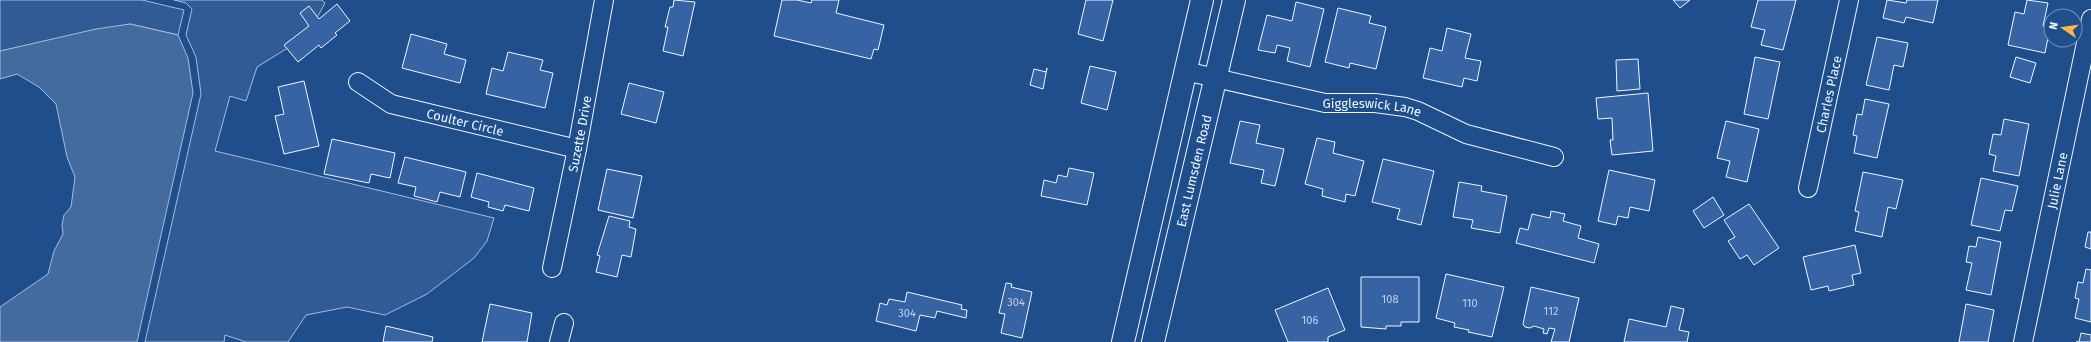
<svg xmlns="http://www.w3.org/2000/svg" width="2091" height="342" font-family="'Fira Sans',sans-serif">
  <rect width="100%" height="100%" fill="#1f4e8c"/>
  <!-- built -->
  <g fill="#305b95" stroke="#a8bbd7">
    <path d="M0,0H142L184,10L178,35L130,24L0,51Z"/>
    <path d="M174,0H322L325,3L307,36L257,67L246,101L230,96L215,151L494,218L487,241L474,258L427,294L385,315L347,307L306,315L288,342H246L225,335L224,342H145L201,94L196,57L186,35L192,9L186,3Z"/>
  </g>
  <!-- water -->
  <path fill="#446ba0" stroke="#a8bbd7" d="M130,24L178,35L188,58L193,93L137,342H0V307L48,274L54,251L63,234L62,225L64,215L71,207L75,177L67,157L56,104L39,87L17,74L0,79V51L96,29Z"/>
  <!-- building -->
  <g fill="#3563a3" stroke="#f2f6ff">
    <path d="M674,0L695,2L683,56L663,51L668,27H665L670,7H673Z"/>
    <path d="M782,0H797L811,3L812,0H839L836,13L884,25L878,50L874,49L871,59L774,36Z"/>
    <path d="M1086,0H1113L1103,41L1078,34Z"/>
    <path d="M1673,0H1690L1680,8Z"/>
    <path d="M1758,0H1796L1783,50L1761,45L1765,30L1751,27Z"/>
    <path d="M1887,0L1906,3L1907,0H1938L1933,23L1906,17L1904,23L1883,18Z"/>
    <path d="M2027,0L2048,3L2043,26L2050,27L2045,53L2008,45L2015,12L2024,14Z"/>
    <path d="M1296,2L1324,9L1310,67L1287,61L1290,48L1277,45L1275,53L1258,50L1267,15L1292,21Z"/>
    <path d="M337,4L350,21L335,33L337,35L321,48L319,45L298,62L284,45L309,26L300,13L309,6L319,19Z"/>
    <path d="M1338,8L1371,16L1369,23L1386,27L1376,69L1350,63L1349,68L1325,62Z"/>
    <path d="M1447,28L1471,34L1465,58L1481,61L1477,81L1464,78L1462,87L1423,78L1430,48L1442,51Z"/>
    <path d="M411,34L447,44L444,54L466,60L460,83L402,68Z"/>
    <path d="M1877,37L1908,43L1903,67L1894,65L1889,90L1866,85Z"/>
    <path d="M508,52L543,60L540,70L553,73L545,108L486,94L492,68L503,71Z"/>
    <path d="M1755,57L1780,62L1768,119L1744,114Z"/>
    <path d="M2016,57L2036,63L2030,83L2010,77Z"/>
    <path d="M1638,59L1640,89L1617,91L1616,60Z"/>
    <path d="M1090,66L1116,72L1107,110L1081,103Z"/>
    <path d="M1047,68L1043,89L1030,85L1034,69L1046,72Z"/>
    <path d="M304,81L319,146L284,154L275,116L284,114L278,87Z"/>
    <path d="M629,83L664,92L656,123L621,114Z"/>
    <path d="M1648,93L1653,151L1612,155L1610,140H1613L1612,118L1598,119L1596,98Z"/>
    <path d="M1865,99L1889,104L1877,158L1854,153L1857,136L1853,135L1857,114L1862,115Z"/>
    <path d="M2004,119L2029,124L2019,176L1993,171L1996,156L1989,154L1993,134L2001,135Z"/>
    <path d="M1240,121L1260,125L1256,143L1284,149L1275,186L1261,183L1264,170L1230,163Z"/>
    <path d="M1726,121L1759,129L1747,182L1726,177L1730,161L1717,158Z"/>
    <path d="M1317,138L1335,142L1333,153L1364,161L1355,196L1346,194L1345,202L1322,196L1323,189L1305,184Z"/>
    <path d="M332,139L395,153L390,178L371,174L369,183L324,174Z"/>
    <path d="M405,157L466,172L460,197L440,192L437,202L414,196L416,187L398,183Z"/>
    <path d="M1383,159L1434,171L1421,225L1397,219L1400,209L1372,202Z"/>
    <path d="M1069,168L1094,173L1087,205L1041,196L1044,180L1056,183L1058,175L1067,177Z"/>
    <path d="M607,169L642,176L633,218L598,210Z"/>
    <path d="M1609,170L1655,180L1649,211L1630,207L1628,218L1618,216L1616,225L1598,221Z"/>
    <path d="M1863,172L1903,180L1896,209L1888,207L1882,237L1855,231L1859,212L1855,211Z"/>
    <path d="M477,173L534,188L529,211L505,205L503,211L488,207L489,202L471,197Z"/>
    <path d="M1981,178L2018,186L2012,211L2005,210L2000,231L1971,225Z"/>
    <path d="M1459,182L1482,186L1481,191L1507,196L1500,233L1471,228L1473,220L1453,217Z"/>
    <path d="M1713,197L1724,215L1704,228L1693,211Z"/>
    <path d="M1749,204L1779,248L1754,265L1747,255L1740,259L1728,241L1735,237L1724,220Z"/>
    <path d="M1551,211L1565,214L1563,221L1581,226L1578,238L1599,244L1594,263L1516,243L1520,228L1528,230L1532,214L1550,218Z"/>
    <path d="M609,216L630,221L629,227L636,229L631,257L622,255L617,277L596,272L600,256L597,255Z"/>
    <path d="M2088,232H2091V249L2085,247Z"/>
    <path d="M1978,237L2001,242L1991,295L1966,290L1972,263L1966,262L1969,246L1976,247Z"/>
    <path d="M1855,245L1861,273L1852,275L1854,285L1829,291L1828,286L1811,290L1803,257Z"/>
    <path d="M2086,269L2091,270V322L2075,318L2079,299L2075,298L2078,282L2083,283Z"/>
    <path d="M1446,274L1504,287L1492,337L1468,332L1469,330L1454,327L1455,323L1436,318Z"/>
    <path d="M1361,277H1419V322H1401V326H1386V329L1361,327Z"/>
    <path d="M1006,283L1012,284L1011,287L1032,292L1022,338L1001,333L1005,314L999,313Z"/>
    <path d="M1531,287L1579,298L1569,342H1551L1555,329L1549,328L1547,334L1543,333L1544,329L1534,326L1530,328L1525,327L1523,324Z"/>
    <path d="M1328,288L1345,330L1328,337V342H1288L1275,310Z"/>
    <path d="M907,292L962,305L961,309L967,310L966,318L937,311L935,318L920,315L916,331L876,321L880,303L887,305L889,299L905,302Z"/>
    <path d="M490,304L532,313L527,342H482Z"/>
    <path d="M1966,304L1994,310L1988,342H1959Z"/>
    <path d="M1671,306L1684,309L1679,330L1689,332L1687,342H1624L1629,319L1666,327Z"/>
    <path d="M386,326L433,337L432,342H383Z"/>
    <path d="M2081,333L2091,335V342H2076H2079Z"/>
  </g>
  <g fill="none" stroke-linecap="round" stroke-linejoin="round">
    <defs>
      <g id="minor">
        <path id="s1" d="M1185,71L1325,103H1375L1405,107L1418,111L1466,134L1554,157"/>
        <path id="s2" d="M358,82L391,104L577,149"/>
        <path id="s3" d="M1808,188L1849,0"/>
        <path id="s4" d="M552,268L577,149L604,0"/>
        <path d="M559,342L564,323"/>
        <path id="s5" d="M2023,342L2091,19"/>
      </g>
      <g id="major">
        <path d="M1123,342L1202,0"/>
        <path id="s6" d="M1153,342L1234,0"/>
      </g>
    </defs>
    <!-- minor casing -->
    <use href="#minor" stroke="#f2f6ff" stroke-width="20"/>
    <!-- major casing -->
    <use href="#major" stroke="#f2f6ff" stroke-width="24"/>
    <!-- minor -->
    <use href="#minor" stroke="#1f4e8c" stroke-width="18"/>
    <!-- major -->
    <use href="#major" stroke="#1f4e8c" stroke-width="22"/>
  </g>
  <g text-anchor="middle" stroke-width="3" stroke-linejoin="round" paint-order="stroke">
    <!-- number labels -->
    <g font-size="11" fill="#c3d1e8">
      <text x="1390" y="303">108</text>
      <text x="1016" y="306">304</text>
      <text x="1470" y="307">110</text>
      <text x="1551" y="315">112</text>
      <text x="907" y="317">304</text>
      <text x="1310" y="324">106</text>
    </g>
    <!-- street labels -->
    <g font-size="13" fill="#f2f6ff" stroke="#1f4e8c">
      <text dy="5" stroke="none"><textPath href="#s3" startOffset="96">Charles Place</textPath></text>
      <text dy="5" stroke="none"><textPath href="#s1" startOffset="191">Giggleswick Lane</textPath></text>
      <text dy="5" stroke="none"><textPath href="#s2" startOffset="116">Coulter Circle</textPath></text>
      <text dy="5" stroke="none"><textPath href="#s4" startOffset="137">Suzette Drive</textPath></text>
      <text dy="5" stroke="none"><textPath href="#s6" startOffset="176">East Lumsden Road</textPath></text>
      <text dy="5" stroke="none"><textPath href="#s5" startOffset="165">Julie Lane</textPath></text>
    </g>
  </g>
  <!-- north arrow -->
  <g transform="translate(2063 28) rotate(283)"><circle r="19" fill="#1f4e8c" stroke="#7391ba"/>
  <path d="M0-3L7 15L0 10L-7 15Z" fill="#ffb74d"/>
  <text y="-6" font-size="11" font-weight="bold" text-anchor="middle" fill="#f2f6ff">N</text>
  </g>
</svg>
